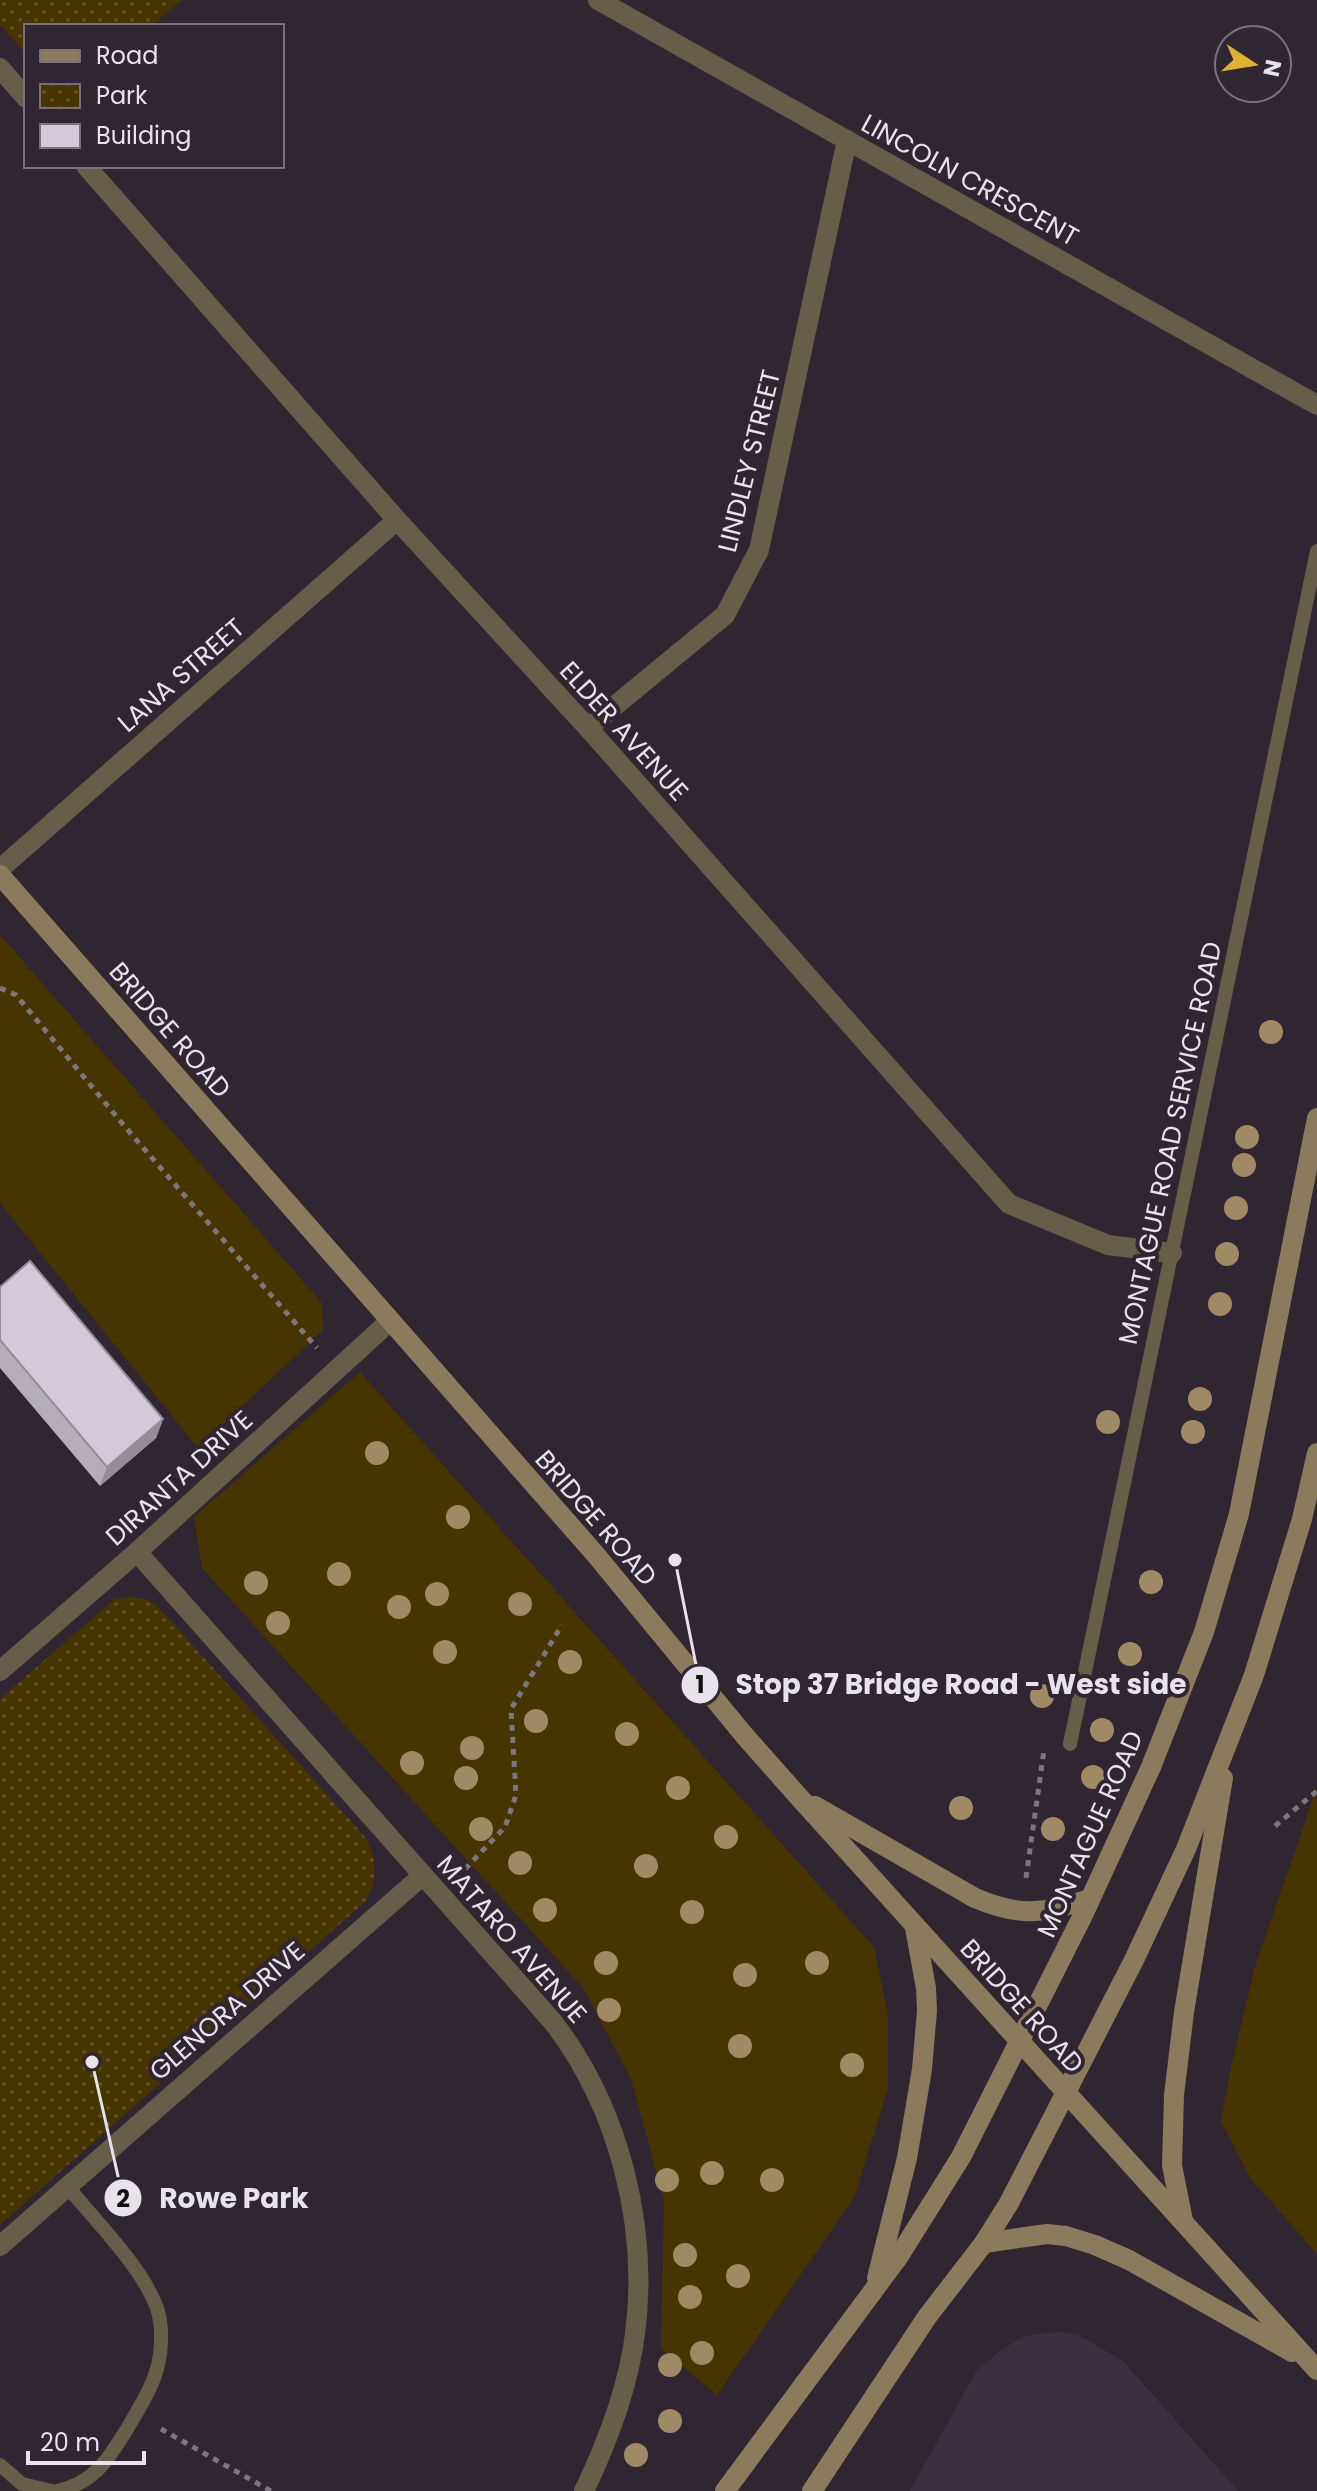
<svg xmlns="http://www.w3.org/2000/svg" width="1317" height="2491" font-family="Poppins,sans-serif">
  <defs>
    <pattern id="park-dots" width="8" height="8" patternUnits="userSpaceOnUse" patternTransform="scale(2)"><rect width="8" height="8" fill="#473500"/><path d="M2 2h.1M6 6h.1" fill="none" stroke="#625225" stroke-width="1.8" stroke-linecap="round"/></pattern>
  </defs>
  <rect width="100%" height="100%" fill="#2f2632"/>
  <!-- built -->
  <path fill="#3c3040" d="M1059,2332L1080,2336L1123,2361L1238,2491H910L977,2370L1000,2351L1024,2336Z"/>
  <!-- grass -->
  <g fill="#473500">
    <path d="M0,935L322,1303L323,1330L198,1448L0,1203Z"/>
    <path d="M360,1372L874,1947L888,2015V2089L854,2198L717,2395L661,2349L664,2200L631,2079L583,1988L202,1568L194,1517Z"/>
    <path d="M1317,1787V2254L1250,2178L1221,2121L1231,2067L1255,1967Z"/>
  </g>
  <!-- park -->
  <g fill="url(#park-dots)">
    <path d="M0,0H182L151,26H26V54L0,25Z"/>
    <path d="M132,1597L148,1600L159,1608L365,1837C377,1861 378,1874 367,1900L0,2225V1699L115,1599Z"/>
  </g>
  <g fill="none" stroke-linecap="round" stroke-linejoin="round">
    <!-- path -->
    <g stroke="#7d757f" stroke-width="5" stroke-dasharray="6 6" stroke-linecap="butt">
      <path d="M0,988L16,995L126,1128L317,1348"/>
      <path d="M1275,1826L1317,1791"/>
      <path d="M465,1869L505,1827L516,1795L511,1709L562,1625"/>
      <path d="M1026,1878L1044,1750"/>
      <path d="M161,2429L271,2491"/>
    </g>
    <!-- lane -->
    <g stroke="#675e4a" stroke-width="14">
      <path d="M1070,1744L1317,551"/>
      <path d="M0,2465L22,2484L52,2491"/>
      <path d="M57,2491C94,2483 108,2460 127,2429C138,2410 151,2390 157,2369C162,2351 163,2326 157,2308C142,2267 95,2220 66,2185"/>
    </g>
    <!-- street -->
    <g stroke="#675e4a" stroke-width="20">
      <path d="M598,0L1317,405"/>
      <path d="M0,68L26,98"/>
      <path d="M86,166L397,520L588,728L1009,1204L1108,1245L1172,1253"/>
      <path d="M588,728L725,615L759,550L847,140"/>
      <path d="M0,869L397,520"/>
      <path d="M137,1552L553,2022C619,2108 649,2226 635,2334C628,2389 608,2441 584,2491"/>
      <path d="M0,1671L137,1552L390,1321"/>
      <path d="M0,2246L422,1876"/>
    </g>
    <!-- secondary -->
    <g stroke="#897b5b" stroke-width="20">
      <path d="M0,875L596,1555L744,1735L798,1796L1317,2370"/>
      <path d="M815,1806L975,1898C1022,1918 1042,1913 1090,1899"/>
      <path d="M1183,2221L1172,2165L1174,2095L1184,2012L1223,1778"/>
      <path d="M984,2243L1047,2234L1066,2236L1095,2245L1129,2260L1292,2352"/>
      <path d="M877,2278L907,2158L922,2069L927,2011L926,1988L915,1928"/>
      <path d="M725,2491L899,2256L961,2157L1083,1915L1151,1767L1204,1632L1239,1514L1317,1118"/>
      <path d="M812,2491L927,2317L984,2243L1009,2203L1134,1960L1186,1849L1254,1675L1302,1519L1317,1453"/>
    </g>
  </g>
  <!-- trees -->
  <g fill="#a08a66">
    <circle cx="1271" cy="1032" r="12"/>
    <circle cx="1247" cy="1137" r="12"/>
    <circle cx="1244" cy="1165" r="12"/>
    <circle cx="1236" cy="1208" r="12"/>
    <circle cx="1227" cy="1254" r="12"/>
    <circle cx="1220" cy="1304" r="12"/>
    <circle cx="1200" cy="1399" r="12"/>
    <circle cx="1108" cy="1422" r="12"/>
    <circle cx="1193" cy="1432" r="12"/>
    <circle cx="377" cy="1453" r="12"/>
    <circle cx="458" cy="1517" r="12"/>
    <circle cx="339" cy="1574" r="12"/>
    <circle cx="1151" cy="1582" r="12"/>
    <circle cx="256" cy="1583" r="12"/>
    <circle cx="437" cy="1594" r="12"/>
    <circle cx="520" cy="1604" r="12"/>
    <circle cx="399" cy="1607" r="12"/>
    <circle cx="278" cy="1623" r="12"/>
    <circle cx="445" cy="1652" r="12"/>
    <circle cx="1130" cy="1654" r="12"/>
    <circle cx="570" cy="1662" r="12"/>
    <circle cx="1042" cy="1696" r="12"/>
    <circle cx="536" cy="1721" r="12"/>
    <circle cx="1102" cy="1730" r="12"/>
    <circle cx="627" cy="1734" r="12"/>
    <circle cx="472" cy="1748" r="12"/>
    <circle cx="412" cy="1763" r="12"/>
    <circle cx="1093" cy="1777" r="12"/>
    <circle cx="466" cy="1778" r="12"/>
    <circle cx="678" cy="1788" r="12"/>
    <circle cx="961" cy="1808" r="12"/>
    <circle cx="481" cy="1829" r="12"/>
    <circle cx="1053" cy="1829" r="12"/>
    <circle cx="726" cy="1837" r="12"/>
    <circle cx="520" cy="1863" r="12"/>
    <circle cx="646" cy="1866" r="12"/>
    <circle cx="545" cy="1910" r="12"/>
    <circle cx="692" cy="1912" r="12"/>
    <circle cx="606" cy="1963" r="12"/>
    <circle cx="817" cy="1963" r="12"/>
    <circle cx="745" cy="1975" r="12"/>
    <circle cx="609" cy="2010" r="12"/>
    <circle cx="740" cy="2046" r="12"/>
    <circle cx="852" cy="2065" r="12"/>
    <circle cx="712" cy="2173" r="12"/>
    <circle cx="667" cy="2180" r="12"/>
    <circle cx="772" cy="2180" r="12"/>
    <circle cx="685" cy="2255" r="12"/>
    <circle cx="738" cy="2276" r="12"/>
    <circle cx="690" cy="2297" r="12"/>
    <circle cx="702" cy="2353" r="12"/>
    <circle cx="670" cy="2365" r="12"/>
    <circle cx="670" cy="2421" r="12"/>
    <circle cx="636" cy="2455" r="12"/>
  </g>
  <!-- wall -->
  <path fill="#b6adba" d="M0,1287L163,1419L156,1438L100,1486L0,1368Z"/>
  <!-- shaded-wall -->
  <path fill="#948d97" d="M163,1419L156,1438L100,1486L107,1467Z"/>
  <!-- building -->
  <path fill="#d4c9d8" stroke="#948d97" stroke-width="2" d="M30,1261L163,1419L107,1467L0,1340V1287Z"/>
  <g text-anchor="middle" stroke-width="8" stroke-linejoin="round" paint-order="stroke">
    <!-- street labels -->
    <g font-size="26" fill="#e8e2ea" stroke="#2f2632">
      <text transform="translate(970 180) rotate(29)" y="9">LINCOLN CRESCENT</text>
      <text transform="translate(749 461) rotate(-76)" y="9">LINDLEY STREET</text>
      <text transform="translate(181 675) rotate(-41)" y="9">LANA STREET</text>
      <text transform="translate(624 731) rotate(48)" y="9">ELDER AVENUE</text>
      <text transform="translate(170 1030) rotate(49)" y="9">BRIDGE ROAD</text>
      <text transform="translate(1170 1143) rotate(-78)" y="9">MONTAGUE ROAD SERVICE ROAD</text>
      <text transform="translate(179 1478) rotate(-42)" y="9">DIRANTA DRIVE</text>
      <text transform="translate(596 1518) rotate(49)" y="9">BRIDGE ROAD</text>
      <text transform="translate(1090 1834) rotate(-66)" y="9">MONTAGUE ROAD</text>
      <text transform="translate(512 1939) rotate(49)" y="9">MATARO AVENUE</text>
      <text transform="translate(1022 2006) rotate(48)" y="9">BRIDGE ROAD</text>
      <text transform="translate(227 2011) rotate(-41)" y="9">GLENORA DRIVE</text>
    </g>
  </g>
  <!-- callouts -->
  <path fill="none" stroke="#e8e2ea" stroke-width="3" d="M675 1560L700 1685M92 2062L123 2198"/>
  <g fill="#e8e2ea" stroke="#2f2632" stroke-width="3">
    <circle cx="675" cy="1560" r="8"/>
    <circle cx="92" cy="2062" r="8"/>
    <circle cx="700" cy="1685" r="20"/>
    <circle cx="123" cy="2198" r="20"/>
  </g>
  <g font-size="24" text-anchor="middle" font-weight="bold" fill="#111">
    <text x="700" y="1693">1</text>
    <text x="123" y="2207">2</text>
  </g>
  <g font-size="28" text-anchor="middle" font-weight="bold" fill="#e8e2ea" stroke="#2f2632" stroke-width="8" stroke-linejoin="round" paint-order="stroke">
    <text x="961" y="1694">Stop 37 Bridge Road - West side</text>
    <text x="234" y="2208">Rowe Park</text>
  </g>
  <!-- legend -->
  <rect x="24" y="24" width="260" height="144" fill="#2f2632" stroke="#79717c" stroke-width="2"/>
  <rect x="40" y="50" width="40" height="12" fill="#897b5b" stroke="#79717c" stroke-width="2"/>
  <text x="96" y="64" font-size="24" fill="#e8e2ea">Road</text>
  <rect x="40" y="84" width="40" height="24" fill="url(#park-dots)" stroke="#79717c" stroke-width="2"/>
  <text x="96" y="104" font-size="24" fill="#e8e2ea">Park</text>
  <rect x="40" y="124" width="40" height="24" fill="#d4c9d8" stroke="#79717c" stroke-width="2"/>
  <text x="96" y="144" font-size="24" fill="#e8e2ea">Building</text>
  <!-- north arrow -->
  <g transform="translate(1253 64) rotate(102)"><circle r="38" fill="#2f2632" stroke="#79717c" stroke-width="2"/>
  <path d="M0-6L14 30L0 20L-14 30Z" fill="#deb133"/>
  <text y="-12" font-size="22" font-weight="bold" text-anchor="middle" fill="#e8e2ea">N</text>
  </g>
  <!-- scale -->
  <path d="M28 2451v12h116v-12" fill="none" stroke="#e8e2ea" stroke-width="4"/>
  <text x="40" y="2451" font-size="24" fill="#e8e2ea" stroke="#2f2632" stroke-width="6" paint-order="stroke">20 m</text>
</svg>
